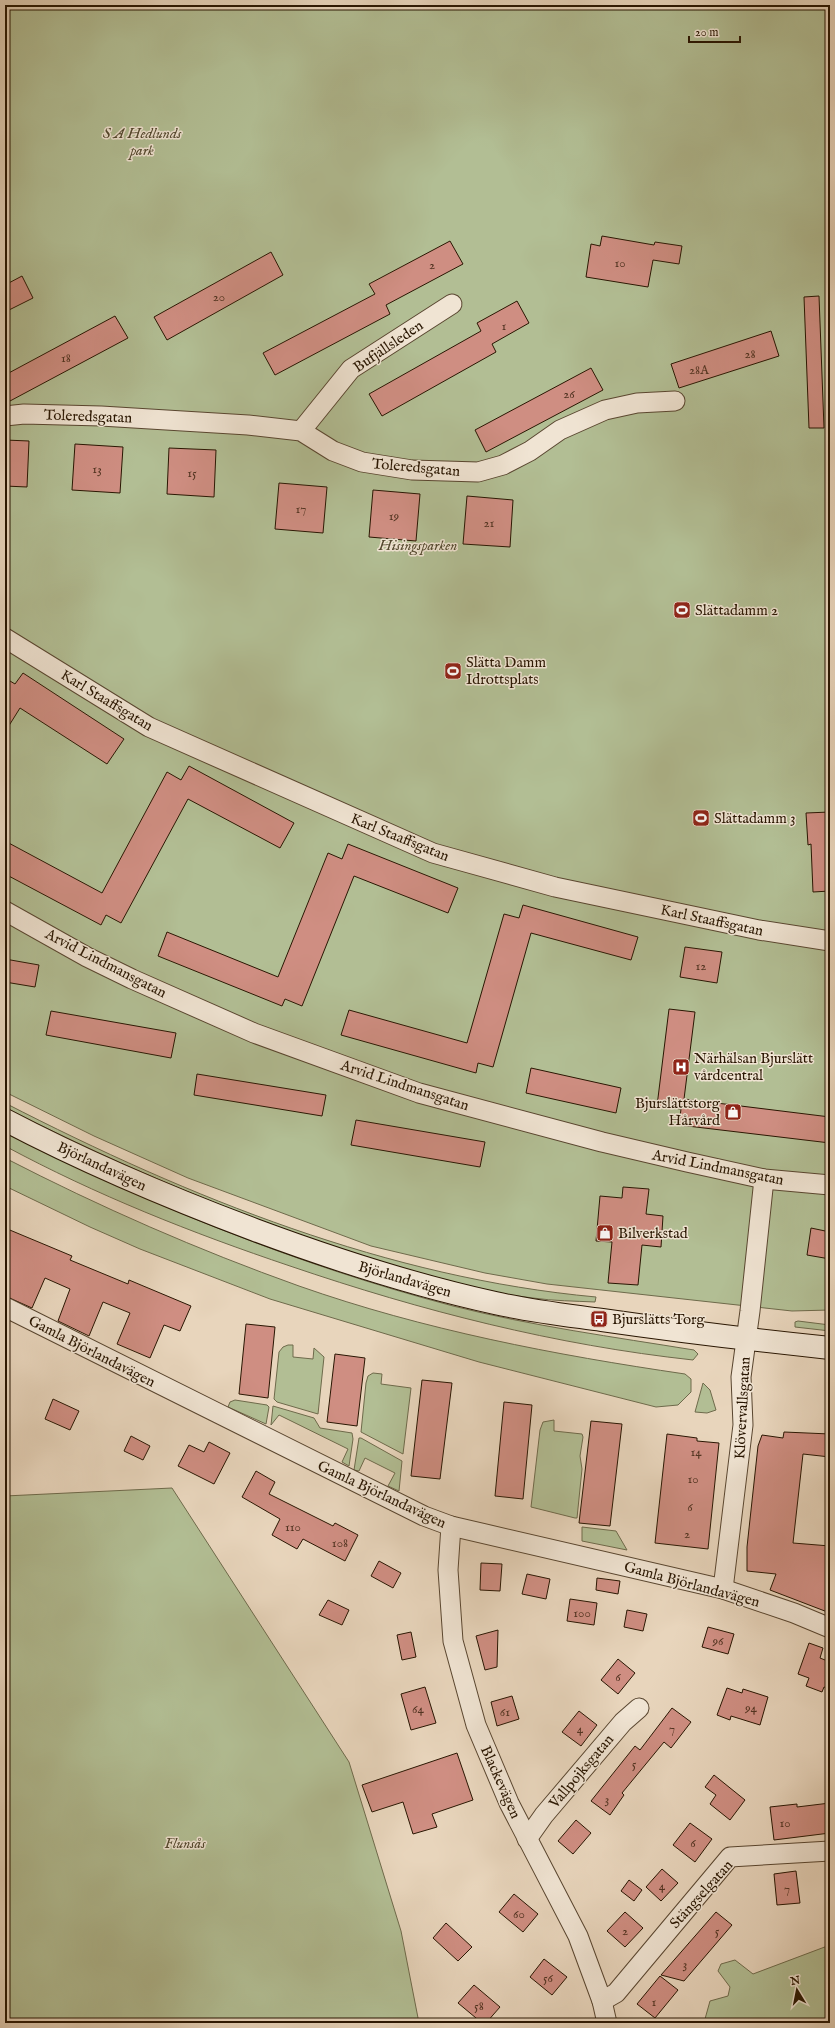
<svg xmlns="http://www.w3.org/2000/svg" width="835" height="2028" font-family="'IM FELL English',serif">
  <rect width="100%" height="100%" fill="#e8d5bc"/>
  <filter id="stains"><feTurbulence type="fractalNoise" baseFrequency=".005" numOctaves="4"/><feColorMatrix values="0 0 0 0 .2 0 0 0 0 .09 0 0 0 0 .02 0 0 0 .5 -.17"/></filter>
  <radialGradient id="worn" r=".72"><stop offset=".6" stop-color="#630" stop-opacity="0"/><stop offset="1" stop-color="#630" stop-opacity=".3"/></radialGradient>
  <!-- green -->
  <g fill="#b2be94" stroke="#6e6a4b">
    <path d="M5,5H830V1310L792,1311L547,1284L485,1273L371,1246L188,1178L94,1136L5,1092Z"/>
    <path d="M5,1103C190,1198 388,1278 596,1297L595,1302C575,1301 554,1301 533,1298C476,1292 421,1274 367,1257C243,1218 125,1168 10,1110L5,1107Z"/>
    <path d="M5,1132C148,1204 297,1265 453,1306C532,1326 614,1337 694,1350L698,1354L693,1360C555,1345 422,1311 290,1266C192,1233 96,1195 5,1146Z"/>
    <path d="M5,1158C100,1207 198,1250 299,1286C424,1330 555,1355 685,1374L691,1379V1392L678,1405L656,1407L479,1362L270,1299L140,1249L90,1227L5,1186Z"/>
    <path d="M798,1321L830,1325V1331L795,1327V1322Z"/>
    <path d="M288,1345H293V1357L313,1359L314,1348L324,1357L318,1414L277,1402L274,1399L279,1352L283,1347Z"/>
    <path d="M373,1373L382,1374L381,1384L411,1388L403,1454L361,1432L366,1383L368,1376Z"/>
    <path d="M703,1383L710,1390L716,1410L707,1413L695,1412Z"/>
    <path d="M235,1400L267,1405L269,1407L266,1424L228,1407L230,1402Z"/>
    <path d="M273,1406L314,1418L320,1428L352,1433L353,1439L349,1466L342,1462L348,1449L279,1415L271,1425Z"/>
    <path d="M554,1420V1431L582,1434L583,1437L580,1456L582,1469L577,1518H575L531,1507L540,1430L543,1422Z"/>
    <path d="M359,1438H361L402,1461L399,1491L388,1486L395,1473L365,1458L359,1471L354,1470Z"/>
    <path d="M172,1488L349,1762L401,1931L419,2023H5V1496Z"/>
    <path d="M582,1527L616,1531L627,1550L582,1541Z"/>
    <path d="M830,1945V2023H685L705,2019L710,2001L728,1996L730,1987L718,1971L721,1964L735,1960L753,1974Z"/>
  </g>
  <!-- building -->
  <g fill="#cf8e82" stroke="#291602">
    <path d="M602,236L654,245L655,242L682,246L679,264L653,260L648,287L586,277L591,244L600,246Z"/>
    <path d="M450,241L463,264L386,305L390,314L275,375L263,353L375,294L369,284Z"/>
    <path d="M271,252L283,275L167,340L154,317Z"/>
    <path d="M22,276L33,298L5,312V285Z"/>
    <path d="M819,296L824,428H809L804,297Z"/>
    <path d="M517,301L529,323L492,344L496,352L382,416L369,394L481,331L477,323Z"/>
    <path d="M115,316L128,338L10,401L5,391V375Z"/>
    <path d="M771,331L779,356L679,388L671,364Z"/>
    <path d="M591,368L603,390L486,452L475,430Z"/>
    <path d="M5,440L29,441L27,487L5,486Z"/>
    <path d="M75,444L123,447L120,493L72,490Z"/>
    <path d="M169,448L216,450L214,497L167,494Z"/>
    <path d="M279,483L327,487L323,533L275,529Z"/>
    <path d="M373,490L420,494L416,541L369,537Z"/>
    <path d="M467,496L513,500L510,547L463,544Z"/>
    <path d="M23,673L124,739L107,764L20,708L5,732V678L15,684Z"/>
    <path d="M189,766L294,823L280,848L188,799L121,923L106,915L101,925L5,874V841L102,893L167,772L181,780Z"/>
    <path d="M830,812V891L813,892L811,844L808,845L806,813Z"/>
    <path d="M348,844L458,888L448,913L354,876L302,1006L285,999L282,1006L158,956L167,932L278,977L328,853L342,859Z"/>
    <path d="M523,905L638,937L631,960L531,933L493,1067L478,1063L476,1073L341,1035L349,1010L467,1043L504,914L519,918Z"/>
    <path d="M685,947L722,952L717,983L680,977Z"/>
    <path d="M5,959L39,965L35,987L5,982Z"/>
    <path d="M669,1009L695,1012L684,1099L830,1117V1143L679,1125L681,1109L657,1106Z"/>
    <path d="M51,1011L176,1033L171,1058L46,1035Z"/>
    <path d="M531,1068L621,1088L616,1113L526,1093Z"/>
    <path d="M197,1074L326,1095L322,1116L194,1095Z"/>
    <path d="M356,1120L485,1142L480,1167L351,1145Z"/>
    <path d="M623,1187L649,1189L646,1214L663,1216L661,1247L642,1245L638,1285L608,1283L612,1242L596,1241L600,1196L622,1198Z"/>
    <path d="M5,1228L72,1256L70,1260L128,1284L129,1280L191,1306L180,1331L164,1325L150,1358L117,1344L130,1313L103,1302L89,1336L58,1321L70,1289L45,1278L32,1308L5,1296Z"/>
    <path d="M811,1228L830,1232V1259L807,1255Z"/>
    <path d="M246,1324L275,1327L268,1398L239,1394Z"/>
    <path d="M335,1354L365,1358L357,1426L327,1422Z"/>
    <path d="M422,1380L452,1383L440,1479L411,1476Z"/>
    <path d="M53,1399L79,1411L70,1430L45,1419Z"/>
    <path d="M504,1402L532,1405L523,1499L495,1496Z"/>
    <path d="M591,1421L622,1424L610,1526L579,1523Z"/>
    <path d="M784,1432L830,1434V1457L803,1454L793,1543L830,1546V1613L770,1590L776,1574L747,1571V1547L758,1446L762,1435L783,1438Z"/>
    <path d="M667,1434L697,1438V1441L719,1443L708,1549L655,1543Z"/>
    <path d="M131,1436L150,1446L143,1460L124,1451Z"/>
    <path d="M209,1442L230,1453L214,1484L178,1466L189,1445L204,1452Z"/>
    <path d="M256,1471L275,1482L269,1494L333,1526L335,1523L358,1535L345,1561L303,1539L297,1549L272,1535L280,1519L242,1497Z"/>
    <path d="M379,1561L401,1573L393,1588L371,1576Z"/>
    <path d="M481,1563L502,1564L500,1591L480,1590Z"/>
    <path d="M527,1574L550,1579L546,1599L522,1594Z"/>
    <path d="M597,1578L620,1581L618,1594L596,1590Z"/>
    <path d="M570,1599L597,1603L594,1625L567,1621Z"/>
    <path d="M328,1600L349,1610L342,1625L319,1615Z"/>
    <path d="M627,1610L647,1614L643,1631L624,1627Z"/>
    <path d="M708,1627L734,1634L728,1654L702,1647Z"/>
    <path d="M498,1630L497,1667L485,1670L476,1636Z"/>
    <path d="M411,1632L416,1657L402,1660L397,1635Z"/>
    <path d="M809,1643L823,1648L820,1658L830,1662V1689L824,1687L822,1692L806,1686L809,1678L798,1674Z"/>
    <path d="M618,1659L635,1673L618,1694L601,1680Z"/>
    <path d="M425,1687L436,1723L411,1730L401,1694Z"/>
    <path d="M727,1688L742,1693L743,1689L768,1697L760,1725L731,1716L730,1720L717,1715Z"/>
    <path d="M512,1696L519,1719L497,1726L491,1702Z"/>
    <path d="M672,1708L691,1722L671,1748L664,1742L622,1793L624,1795L610,1815L591,1801L635,1746L640,1750Z"/>
    <path d="M579,1711L597,1725L581,1746L562,1732Z"/>
    <path d="M457,1753L473,1800L432,1814L437,1827L413,1834L403,1802L372,1812L362,1785Z"/>
    <path d="M714,1775L745,1800L730,1820L710,1804L716,1795L705,1787Z"/>
    <path d="M830,1803V1833L774,1840L770,1807L797,1804V1807Z"/>
    <path d="M576,1820L591,1833L573,1854L558,1841Z"/>
    <path d="M690,1823L712,1839L695,1862L673,1845Z"/>
    <path d="M662,1869L678,1883L661,1901L646,1887Z"/>
    <path d="M796,1871L800,1903L777,1905L774,1874Z"/>
    <path d="M629,1880L642,1890L634,1901L621,1891Z"/>
    <path d="M514,1894L538,1914L523,1932L499,1912Z"/>
    <path d="M625,1912L643,1928L625,1947L607,1931Z"/>
    <path d="M716,1912L732,1925L684,1981L661,1975Z"/>
    <path d="M446,1923L472,1947L458,1961L433,1938Z"/>
    <path d="M544,1959L567,1977L552,1995L530,1977Z"/>
    <path d="M660,1976L678,1990L655,2018L637,2004Z"/>
    <path d="M474,1985L500,2007L486,2023H482L458,2003Z"/>
  </g>
  <g fill="none" stroke-linecap="round" stroke-linejoin="round">
    <defs>
      <g id="street">
        <path d="M5,416L24,414L101,416L248,425L301,431L333,451L362,462L412,470L478,472L503,465L530,451L560,430L605,410L637,403L675,401"/>
        <path d="M301,431L351,369L452,304"/>
        <path d="M5,638L149,727L433,853L555,887L759,930L830,941"/>
        <path d="M5,911L87,957L132,979L254,1033L419,1093L602,1142L687,1162L764,1179L830,1185"/>
        <path d="M5,1307L424,1516L451,1526L723,1589L794,1613L830,1628"/>
        <path d="M451,1526L448,1570L453,1641L476,1725L509,1803L578,1936L602,2001L607,2023"/>
        <path d="M723,1589L743,1425L741,1377L750,1311L764,1179"/>
        <path d="M527,1839L544,1815L623,1722L639,1708"/>
        <path d="M602,2001L616,1993L730,1857L830,1851"/>
      </g>
      <path id="secondary" d="M5,1120C85,1162 170,1198 255,1230C333,1259 413,1285 495,1303C530,1311 566,1315 602,1320C678,1331 754,1340 830,1348"/>
    </defs>
    <!-- street casing -->
    <use href="#street" stroke="#594630" stroke-width="21"/>
    <!-- secondary casing -->
    <use href="#secondary" stroke="#291602" stroke-width="24"/>
    <!-- street -->
    <use href="#street" stroke="#f0e4d3" stroke-width="19"/>
    <!-- secondary -->
    <use href="#secondary" stroke="#f0e4d3" stroke-width="22"/>
  </g>
  <!-- icons -->
  <defs>
    <symbol id="stadium-square" viewBox="-11 -11 22 22"><rect x="-9" y="-9" width="18" height="18" rx="4" fill="#8f2418" stroke="#f0e4d3"/><path d="M0-5a6.5 5 0 1 0 0 10a6.5 5 0 1 0 0-10ZM-3.5-1.8h7v3.6h-7Z" fill="#fff"/></symbol>
    <symbol id="hospital-square" viewBox="-11 -11 22 22"><rect x="-9" y="-9" width="18" height="18" rx="4" fill="#8f2418" stroke="#f0e4d3"/><path d="M-5-5h3v3.5h4V-5h3V5h-3V1.5h-4V5h-3Z" fill="#fff"/></symbol>
    <symbol id="shop-square" viewBox="-11 -11 22 22"><rect x="-9" y="-9" width="18" height="18" rx="4" fill="#8f2418" stroke="#f0e4d3"/><path d="M-5-2.5h2.3a2.7 3.5 0 0 1 5.4 0H5L5.5 6h-11ZM-1.5-2.5h3a1.5 2.3 0 0 0-3 0Z" fill="#fff"/></symbol>
    <symbol id="bus-square" viewBox="-11 -11 22 22"><rect x="-9" y="-9" width="18" height="18" rx="4" fill="#8f2418" stroke="#f0e4d3"/><path d="M-5-6H5V4H4V6H2V4H-2V6H-4V4H-5ZM-3.5-4V0h7V-4ZM-3.5 1.2v1.5H-2V1.2ZM2 1.2v1.5H3.5V1.2Z" fill="#fff"/></symbol>
  </defs>
  <g fill-rule="evenodd">
    <use href="#stadium-square" x="672" y="600" width="20" height="20"/>
    <use href="#stadium-square" x="443" y="661" width="20" height="20"/>
    <use href="#stadium-square" x="691" y="808" width="20" height="20"/>
    <use href="#hospital-square" x="671" y="1057" width="20" height="20"/>
    <use href="#shop-square" x="723" y="1102" width="20" height="20"/>
    <use href="#shop-square" x="595" y="1223" width="20" height="20"/>
    <use href="#bus-square" x="589" y="1309" width="20" height="20"/>
  </g>
  <g text-anchor="middle" stroke-width="3" stroke-linejoin="round" paint-order="stroke">
    <!-- number labels -->
    <g font-size="13" fill="#523422">
      <text x="620" y="267">10</text>
      <text x="432" y="269">2</text>
      <text x="219" y="301">20</text>
      <text x="504" y="330">1</text>
      <text x="750" y="358">28</text>
      <text x="66" y="362">18</text>
      <text x="699" y="374">28A</text>
      <text x="569" y="398">26</text>
      <text x="97" y="473">13</text>
      <text x="192" y="477">15</text>
      <text x="301" y="513">17</text>
      <text x="394" y="520">19</text>
      <text x="489" y="527">21</text>
      <text x="701" y="970">12</text>
      <text x="696" y="1456">14</text>
      <text x="693" y="1483">10</text>
      <text x="690" y="1511">6</text>
      <text x="293" y="1531">110</text>
      <text x="687" y="1538">2</text>
      <text x="340" y="1547">108</text>
      <text x="582" y="1617">100</text>
      <text x="718" y="1645">96</text>
      <text x="618" y="1681">6</text>
      <text x="751" y="1712">94</text>
      <text x="418" y="1713">64</text>
      <text x="505" y="1716">61</text>
      <text x="580" y="1733">4</text>
      <text x="672" y="1733">7</text>
      <text x="634" y="1768">5</text>
      <text x="607" y="1803">3</text>
      <text x="785" y="1827">10</text>
      <text x="693" y="1847">6</text>
      <text x="662" y="1890">4</text>
      <text x="787" y="1893">7</text>
      <text x="519" y="1918">60</text>
      <text x="625" y="1935">2</text>
      <text x="717" y="1935">5</text>
      <text x="685" y="1968">3</text>
      <text x="548" y="1982">56</text>
      <text x="654" y="2006">1</text>
      <text x="479" y="2010">58</text>
    </g>
    <!-- park labels -->
    <g font-size="15" font-style="italic" fill="#52482e" stroke="#f0e4d3">
      <text x="142" y="138">S A Hedlunds<tspan x="142" dy="17">park</tspan></text>
      <text x="418" y="550">Hisingsparken</text>
      <text x="185" y="1848">Flunsås</text>
    </g>
    <!-- street labels -->
    <g font-size="15" fill="#291602" stroke="#f0e4d3">
      <text transform="translate(388 346) rotate(-34)" y="5">Bufjällsleden</text>
      <text transform="translate(88 416) rotate(2)" y="5">Toleredsgatan</text>
      <text transform="translate(416 467) rotate(5)" y="5">Toleredsgatan</text>
      <text transform="translate(107 700) rotate(31)" y="5">Karl Staaffsgatan</text>
      <text transform="translate(400 837) rotate(22)" y="5">Karl Staaffsgatan</text>
      <text transform="translate(712 920) rotate(12)" y="5">Karl Staaffsgatan</text>
      <text transform="translate(106 963) rotate(27)" y="5">Arvid Lindmansgatan</text>
      <text transform="translate(405 1085) rotate(18)" y="5">Arvid Lindmansgatan</text>
      <text transform="translate(102 1166) rotate(25)" y="5">Björlandavägen</text>
      <text transform="translate(718 1167) rotate(11)" y="5">Arvid Lindmansgatan</text>
      <text transform="translate(405 1279) rotate(16)" y="5">Björlandavägen</text>
      <text transform="translate(92 1351) rotate(27)" y="5">Gamla Björlandavägen</text>
      <text transform="translate(742 1408) rotate(-87)" y="5">Klövervallsgatan</text>
      <text transform="translate(382 1494) rotate(25)" y="5">Gamla Björlandavägen</text>
      <text transform="translate(692 1584) rotate(15)" y="5">Gamla Björlandavägen</text>
      <text transform="translate(581 1771) rotate(-50)" y="5">Vallpojksgatan</text>
      <text transform="translate(501 1782) rotate(66)" y="5">Blackevägen</text>
      <text transform="translate(701 1894) rotate(-48)" y="5">Stängselgatan</text>
    </g>
    <!-- poi labels -->
    <g font-size="15" fill="#291602" stroke="#f0e4d3" text-anchor="start">
      <text x="695" y="615">Slättadamm 2</text>
      <text x="466" y="667">Slätta Damm<tspan x="466" dy="17">Idrottsplats</tspan></text>
      <text x="714" y="823">Slättadamm 3</text>
      <text x="694" y="1063">Närhälsan Bjurslätt<tspan x="694" dy="17">vårdcentral</tspan></text>
      <text x="720" y="1108" text-anchor="end">Bjurslättstorg<tspan x="720" dy="17">Hårvård</tspan></text>
      <text x="618" y="1238">Bilverkstad</text>
      <text x="612" y="1324">Bjurslätts Torg</text>
    </g>
  </g>
  <!-- margin -->
  <rect width="835" height="2028" fill="none" stroke="#e8d5bc" stroke-width="20"/>
  <rect x="6" y="6" width="823" height="2016" fill="none" stroke="#291602" stroke-width="2"/>
  <rect x="10" y="10" width="815" height="2008" fill="none" stroke="#291602"/>
  <!-- north arrow -->
  <g transform="translate(797 1990) rotate(350)" stroke="#f0e4d3" stroke-width="3" paint-order="stroke">
  <path d="M0-3L7 15L0 10L-7 15Z" fill="#291602"/>
  <text y="-6" font-size="11" font-weight="bold" text-anchor="middle" fill="#291602">N</text>
  </g>
  <!-- scale -->
  <path d="M689 36v6h51v-6" fill="none" stroke="#291602" stroke-width="2"/>
  <text x="695" y="36" font-size="12" fill="#291602" stroke="#f0e4d3" stroke-width="3" paint-order="stroke">20 m</text>
  <rect width="100%" height="100%" filter="url(#stains)"/>
  <rect width="100%" height="100%" fill="url(#worn)"/>
</svg>
